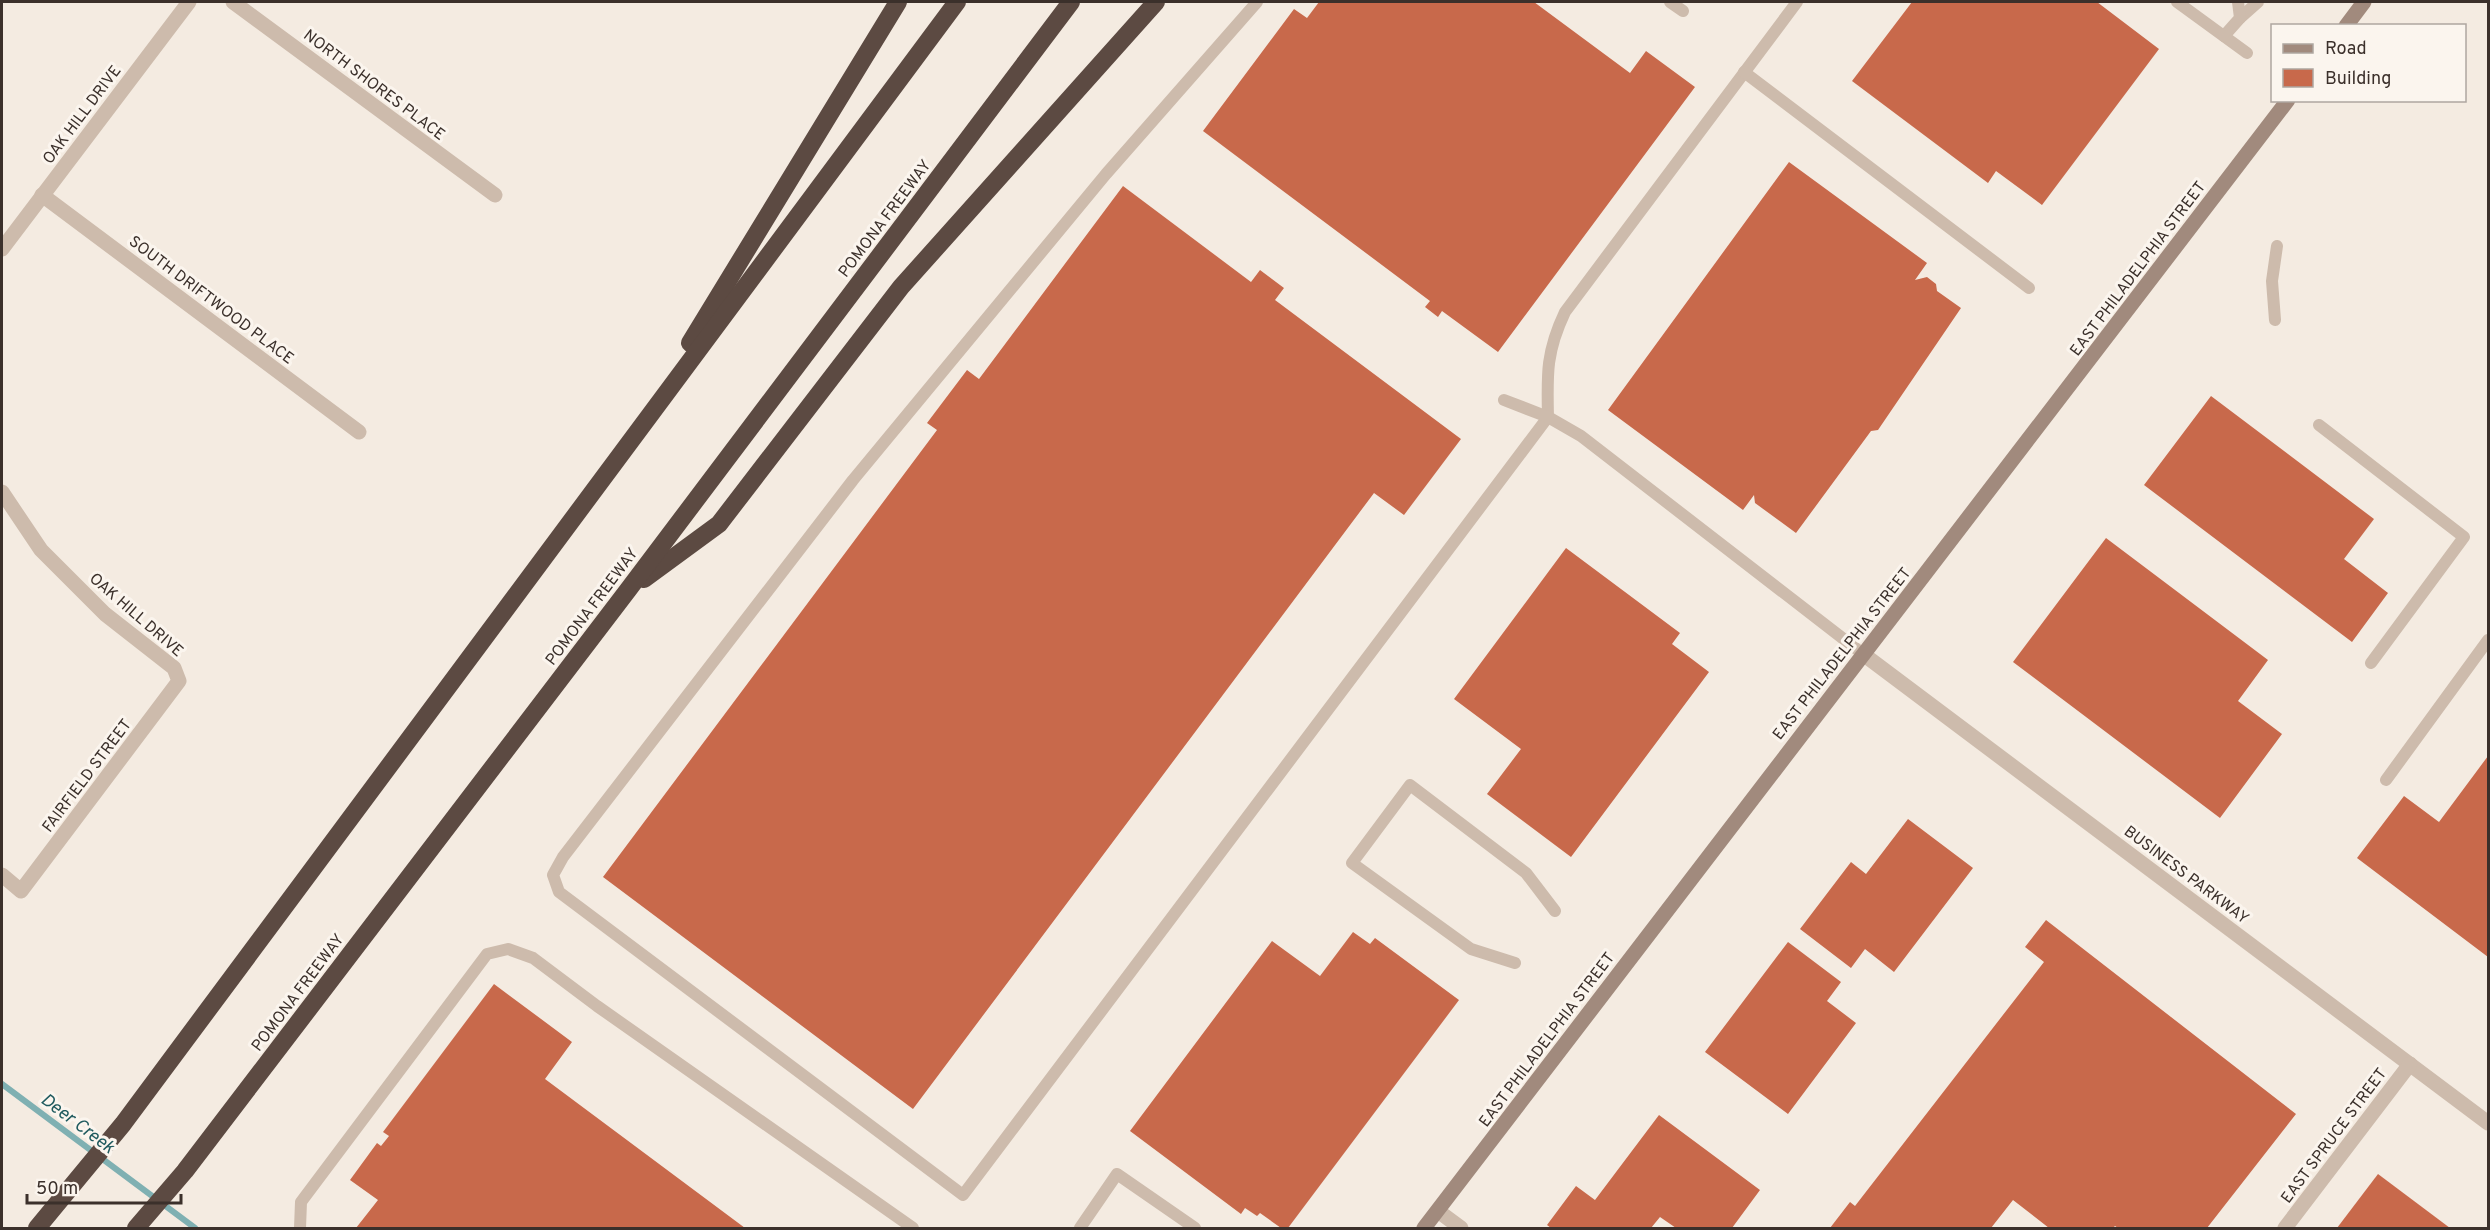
<svg xmlns="http://www.w3.org/2000/svg" width="2490" height="1230" font-family="Overpass,sans-serif">
  <rect width="100%" height="100%" fill="#f4ebe1"/>
  <g fill="none" stroke-linecap="round" stroke-linejoin="round">
    <!-- stream -->
    <path stroke="#7fb0b2" stroke-width="6" d="M2,1084L195,1228"/>
  </g>
  <!-- building -->
  <g fill="#c8694b">
    <path d="M1319,2H1534L1630,73L1646,51L1695,87L1498,352L1442,311L1438,317L1425,307L1430,301L1203,131L1294,9L1307,18Z"/>
    <path d="M1912,2H2097L2159,49L2042,205L1996,171L1988,183L1852,81Z"/>
    <path d="M1789,162L1927,263L1915,280L1927,277L1936,284L1937,291L1961,308L1878,430L1871,431L1796,533L1755,503L1754,495L1743,510L1608,410Z"/>
    <path d="M1123,186L1251,282L1260,270L1284,288L1275,300L1461,439L1404,515L1374,493L913,1109L603,877L937,430L927,423L967,370L979,379Z"/>
    <path d="M2211,396L2374,519L2344,559L2388,593L2352,642L2144,485Z"/>
    <path d="M2106,538L2268,660L2238,701L2282,734L2220,818L2013,662Z"/>
    <path d="M1566,548L1680,633L1672,644L1709,672L1571,857L1487,794L1521,749L1454,699Z"/>
    <path d="M2488,756V957L2357,858L2404,796L2439,822Z"/>
    <path d="M1908,819L1973,868L1894,972L1865,949L1851,968L1800,929L1851,862L1866,874Z"/>
    <path d="M2046,920L2296,1114L2207,1228H2118L2115,1226L2113,1228H2049L2013,1200L1991,1228H1830L1850,1202L1855,1206L2044,962L2025,947Z"/>
    <path d="M1353,932L1370,944L1375,938L1459,1000L1288,1228H1281L1260,1213L1257,1216L1245,1208L1241,1214L1130,1131L1272,941L1320,976Z"/>
    <path d="M1788,942L1841,982L1827,1001L1856,1023L1788,1114L1705,1052Z"/>
    <path d="M494,984L572,1042L545,1079L745,1228H356L378,1200L350,1180L377,1143L381,1146L389,1136L383,1132Z"/>
    <path d="M1659,1115L1760,1190L1732,1228H1676L1660,1217L1651,1228H1551L1547,1225L1576,1186L1595,1200Z"/>
    <path d="M2378,1174L2450,1228H2337Z"/>
  </g>
  <g fill="none" stroke-linecap="round" stroke-linejoin="round">
    <!-- lane -->
    <g stroke="#cdbbac" stroke-width="12">
      <path d="M1257,2L1106,174L853,480L563,857L553,875L559,892L963,1195L1548,417C1547,374 1546,352 1565,312L1797,2"/>
      <path d="M1670,2L1683,11"/>
      <path d="M2177,2L2247,53"/>
      <path d="M2240,18L2258,2"/>
      <path d="M2224,36L2240,18L2238,2"/>
      <path d="M1744,72L2029,288"/>
      <path d="M2275,320L2272,281L2277,246"/>
      <path d="M1504,400L1548,417L1581,436L1863,654"/>
      <path d="M2319,425L2464,537L2371,663"/>
      <path d="M2386,780L2488,640"/>
      <path d="M1515,963L1471,949L1352,863L1410,785L1526,873L1555,911"/>
      <path d="M300,1228L301,1202L487,954L508,949L533,958L597,1006L913,1228"/>
      <path d="M1080,1228L1117,1174L1195,1228"/>
    </g>
    <!-- street -->
    <g stroke="#cdbbac" stroke-width="15">
      <path d="M233,2L495,195"/>
      <path d="M42,195L359,432"/>
      <path d="M2,249L189,2"/>
      <path d="M2,492L41,550L105,614L174,668L179,681L21,891L2,875"/>
      <path d="M1863,654L2488,1123"/>
      <path d="M1438,1211L1461,1228"/>
      <path d="M2285,1228L2410,1064"/>
    </g>
    <!-- secondary -->
    <g stroke="#a18a7d" stroke-width="15">
      <path d="M2346,26L2364,2"/>
      <path d="M1424,1228L2288,100"/>
    </g>
    <!-- highway -->
    <g stroke="#5c4a42" stroke-width="18">
      <path d="M690,343L898,2"/>
      <path d="M644,579L719,524L901,287L1156,2"/>
      <path d="M37,1228L123,1124L957,2"/>
      <path d="M136,1228L185,1171L628,590L1071,2"/>
    </g>
  </g>
  <g text-anchor="middle" stroke-width="6" stroke-linejoin="round" paint-order="stroke">
    <!-- street labels -->
    <g font-size="16" fill="#3b302b" stroke="#fbf5ee">
      <text transform="translate(375 84) rotate(37)" y="6">NORTH SHORES PLACE</text>
      <text transform="translate(81 114) rotate(-53)" y="6">OAK HILL DRIVE</text>
      <text transform="translate(884 218) rotate(-53)" y="6">POMONA FREEWAY</text>
      <text transform="translate(2137 268) rotate(-53)" y="6">EAST PHILADELPHIA STREET</text>
      <text transform="translate(212 299) rotate(37)" y="6">SOUTH DRIFTWOOD PLACE</text>
      <text transform="translate(591 606) rotate(-53)" y="6">POMONA FREEWAY</text>
      <text transform="translate(137 614) rotate(41)" y="6">OAK HILL DRIVE</text>
      <text transform="translate(1841 653) rotate(-52)" y="6">EAST PHILADELPHIA STREET</text>
      <text transform="translate(86 775) rotate(-53)" y="6">FAIRFIELD STREET</text>
      <text transform="translate(2187 874) rotate(37)" y="6">BUSINESS PARKWAY</text>
      <text transform="translate(297 992) rotate(-53)" y="6">POMONA FREEWAY</text>
      <text transform="translate(1546 1039) rotate(-53)" y="6">EAST PHILADELPHIA STREET</text>
      <text transform="translate(2333 1135) rotate(-53)" y="6">EAST SPRUCE STREET</text>
    </g>
    <!-- water labels -->
    <g font-size="18" font-style="italic" fill="#1f5a5e" stroke="#fbf5ee">
      <text transform="translate(78 1123) rotate(37)" y="6">Deer Creek</text>
    </g>
  </g>
  <!-- border -->
  <rect width="2490" height="1230" fill="none" stroke="#3b302b" stroke-width="6"/>
  <!-- legend -->
  <rect x="2271" y="24" width="195" height="78" fill="#fbf5ee" stroke="#aea6a0" stroke-width="1.5"/>
  <rect x="2283" y="44" width="30" height="9" fill="#a18a7d" stroke="#aea6a0" stroke-width="1.5"/>
  <text x="2325" y="54" font-size="18" fill="#3b302b">Road</text>
  <rect x="2283" y="69" width="30" height="18" fill="#c8694b" stroke="#aea6a0" stroke-width="1.5"/>
  <text x="2325" y="84" font-size="18" fill="#3b302b">Building</text>
  <!-- scale -->
  <path d="M27 1194v9h154v-9" fill="none" stroke="#3b302b" stroke-width="3"/>
  <text x="36" y="1194" font-size="18" fill="#3b302b" stroke="#fbf5ee" stroke-width="4.5" paint-order="stroke">50 m</text>
</svg>
